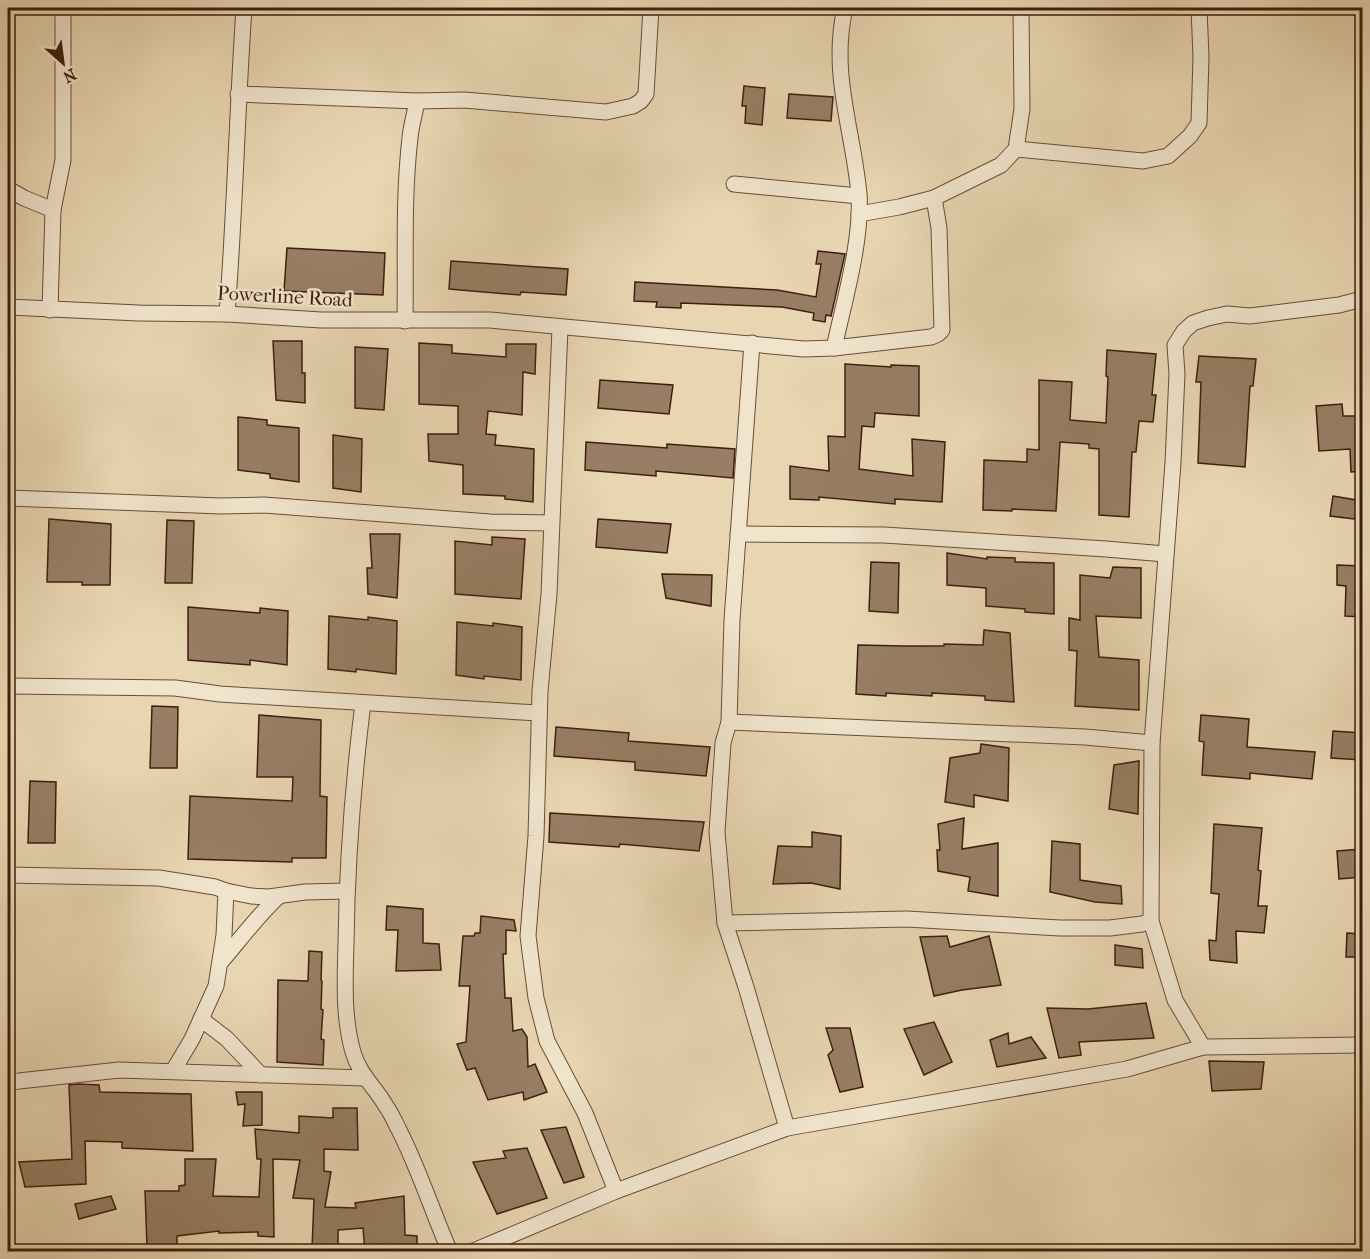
<svg xmlns="http://www.w3.org/2000/svg" width="1370" height="1259" font-family="'IM FELL French Canon',serif">
  <rect width="100%" height="100%" fill="#e8d6b2"/>
  <filter id="stains"><feTurbulence type="fractalNoise" baseFrequency=".00333" numOctaves="4"/><feColorMatrix values="0 0 0 0 .2 0 0 0 0 .09 0 0 0 0 .02 0 0 0 .5 -.17"/></filter>
  <radialGradient id="worn" r=".72"><stop offset=".6" stop-color="#630" stop-opacity="0"/><stop offset="1" stop-color="#630" stop-opacity=".3"/></radialGradient>
  <!-- building -->
  <g fill="#977e64" stroke="#3f1e0f" stroke-width="1.5">
    <path d="M744,86L765,88L762,125L745,123L746,106H742Z"/>
    <path d="M789,94L833,97L831,121L787,118Z"/>
    <path d="M287,248L385,253L383,295L284,291Z"/>
    <path d="M818,251L845,254L831,316L826,315L825,322L813,320L814,313L782,307L681,303V308L656,307L657,302L634,301L635,282L777,290L816,297L821,264H816Z"/>
    <path d="M451,261L568,269L566,295L521,292L520,295L449,289Z"/>
    <path d="M273,341H302V373H305V403L276,400Z"/>
    <path d="M419,343L452,345V353L506,357V344H536L535,374L523,372L522,415L488,411L486,434L496,435L495,445L534,449L533,502L505,499V496L463,494V465L429,461L428,434H458V406L419,404Z"/>
    <path d="M355,347L388,349L384,410L355,408Z"/>
    <path d="M1107,350L1156,354L1152,395H1156L1153,422L1139,421L1136,452H1132L1129,517L1099,515V449L1089,448V444L1060,442L1056,511L1012,509V511L983,510L984,460L1027,462V449L1039,450V380L1072,382L1070,420L1106,423L1108,377L1106,376Z"/>
    <path d="M1199,356L1256,359L1253,386H1250L1245,467L1198,463L1201,382H1196Z"/>
    <path d="M845,364L891,367V365L919,366V416L875,413L874,427L862,426L859,469L913,476L912,439L945,442L942,502L895,499V504L819,497V500L790,499V466L829,471L828,436L845,437Z"/>
    <path d="M600,380L673,385L669,414L598,408Z"/>
    <path d="M1342,404L1343,416H1362V471L1351,472L1350,449L1319,451L1316,406Z"/>
    <path d="M238,417L267,420V425L299,428V482L270,478V474L238,470Z"/>
    <path d="M333,435L362,439L361,492L333,488Z"/>
    <path d="M586,442L667,448V444L735,449L733,478L656,471V476L585,470Z"/>
    <path d="M1333,496L1362,501V520L1330,516Z"/>
    <path d="M49,519L111,524L110,585H82V582H47Z"/>
    <path d="M598,519L671,524L667,553L596,547Z"/>
    <path d="M167,520L194,521L192,583H165Z"/>
    <path d="M370,534H400L397,598L368,594L367,568H372Z"/>
    <path d="M492,537L525,539L521,599L455,594V541L492,545Z"/>
    <path d="M947,553L987,559V557L1015,558V562L1054,563V614L1025,612V609L986,606V588L947,585Z"/>
    <path d="M871,562L899,563L898,613L869,611Z"/>
    <path d="M1337,565L1362,566V617L1345,616L1346,586L1337,585Z"/>
    <path d="M1113,567L1141,568V618L1096,616L1099,657L1139,660V710L1075,706L1077,651L1069,650V618L1080,620V575L1110,578Z"/>
    <path d="M662,574L712,575L711,606L666,598Z"/>
    <path d="M188,607L260,613V608L288,611L287,665L250,660V665L188,660Z"/>
    <path d="M329,616L368,620V617L397,621L396,674L356,669V672L328,669Z"/>
    <path d="M457,622L493,626V623L522,627L521,680L484,676V679L456,675Z"/>
    <path d="M984,630L1010,633L1014,702L985,700V696L932,693V696L886,693V696L856,694L858,645L904,646H944V644L983,645Z"/>
    <path d="M152,706L178,707L177,768H150Z"/>
    <path d="M259,715L321,720L320,796L327,797L326,858H292V862L188,859L190,796L292,801L293,777H257Z"/>
    <path d="M1201,715L1249,719L1247,747L1315,752L1312,779L1250,773V779L1202,775L1204,742L1199,741Z"/>
    <path d="M556,727L629,733L628,741L710,747L706,776L635,770V762L554,756Z"/>
    <path d="M1333,731L1362,733V760L1331,758Z"/>
    <path d="M981,744L1009,748L1008,801L974,795V807L945,802L950,758L980,753Z"/>
    <path d="M1139,761L1138,814L1109,809L1114,765Z"/>
    <path d="M30,781L56,782L55,843H28Z"/>
    <path d="M550,813L704,822L699,851L620,844L619,847L549,842Z"/>
    <path d="M964,818L962,849L998,843V896L968,891L970,877L938,871L937,850H940L938,824Z"/>
    <path d="M1214,824L1262,828L1258,870L1261,871L1258,906H1267L1264,933L1236,931L1237,963L1210,960L1209,940L1216,941L1219,894L1211,893Z"/>
    <path d="M812,832L841,836L840,889L811,883L773,884L778,846L812,847Z"/>
    <path d="M1052,841L1080,844V880L1121,886L1122,904L1095,902L1050,892Z"/>
    <path d="M1362,849V877L1339,879L1337,851Z"/>
    <path d="M387,906L423,909V943L439,944L441,970L396,971L398,930H386Z"/>
    <path d="M481,916L514,920L516,931L506,930V954H503L505,998H511L513,1031L522,1029L527,1037L528,1067L535,1064L547,1092L524,1100L523,1092L488,1100L475,1068L467,1070L457,1044L466,1042L470,986H459L463,936H474L475,933H480Z"/>
    <path d="M1347,933L1362,934V957H1346Z"/>
    <path d="M947,936L950,947L989,936L1001,985L962,990L934,996L920,937Z"/>
    <path d="M1115,945L1142,949L1143,968L1115,965Z"/>
    <path d="M309,951L322,952L321,980L322,981L321,1009L323,1010L321,1039L324,1040L323,1065L277,1062L278,980L308,981Z"/>
    <path d="M1146,1003L1154,1038L1079,1042L1081,1055L1059,1058L1047,1008L1088,1009Z"/>
    <path d="M934,1022L952,1062L924,1075L904,1029Z"/>
    <path d="M826,1028H850L863,1087L840,1092L828,1055L833,1050Z"/>
    <path d="M1008,1033L1009,1044L1031,1037L1046,1058L997,1067L990,1040Z"/>
    <path d="M1209,1061L1264,1062L1261,1089L1212,1091Z"/>
    <path d="M78,1084L99,1085L100,1092L191,1094L193,1151L122,1148V1142L85,1141L86,1184L25,1187L19,1162L72,1159L69,1085Z"/>
    <path d="M236,1092H262V1125L243,1126L245,1104L238,1105Z"/>
    <path d="M333,1108H357L358,1150L324,1149V1171L331,1172L325,1207L356,1208L355,1203L404,1196L405,1235L417,1236V1251H365L363,1228L338,1230V1249L312,1248L314,1199L293,1198L300,1160L273,1159L274,1237L258,1236V1232L219,1233V1231L177,1236V1248L147,1246L145,1191H179V1186L185,1185V1159H216L213,1196L259,1197L261,1159H257L255,1129L299,1133V1116L333,1118Z"/>
    <path d="M566,1127L584,1177L564,1183L541,1130Z"/>
    <path d="M527,1148L547,1198L497,1214L473,1162L506,1158L503,1151Z"/>
    <path d="M111,1196L116,1209L79,1219L75,1204Z"/>
  </g>
  <g fill="none" stroke-linecap="round" stroke-linejoin="round">
    <defs>
      <g id="minor">
        <path d="M238,94L417,101L464,100L606,112L633,106L641,101L646,94L651,8"/>
        <path d="M1016,149L1143,161L1168,156L1190,136L1199,123L1201,57L1199,8"/>
        <path d="M734,184L859,196"/>
        <path d="M8,189L24,198L53,210"/>
        <path d="M859,214L899,207L934,198L1001,165L1016,149L1022,109L1021,8"/>
        <path d="M8,307L139,313L227,314L321,320H490L804,349L834,348L931,337L938,334L942,330L939,228L934,198"/>
        <path d="M50,310L53,210L63,160V8"/>
        <path d="M227,314C235,212 237,110 244,8"/>
        <path d="M405,321C406,260 403,198 410,138C411,126 415,113 417,101"/>
        <path d="M560,328L549,594L540,691L536,836L528,936L536,998L547,1041L585,1113L616,1191L787,1128L746,987L725,923L717,832L723,743L729,722L732,620L752,343"/>
        <path d="M834,348C844,301 862,242 859,194C853,129 830,74 845,8"/>
        <path d="M8,498L221,506L264,505L490,522L551,523"/>
        <path d="M738,534L884,535L1106,549L1165,554"/>
        <path d="M8,686L175,688L220,694L539,713"/>
        <path d="M363,703C353,783 347,863 346,943C345,980 343,1017 353,1052C359,1074 375,1087 386,1106C391,1113 395,1122 399,1130C419,1169 432,1211 450,1252"/>
        <path d="M729,722L1085,737L1152,743"/>
        <path d="M8,875L159,878L215,887L226,891L251,896L269,897L305,892L347,891"/>
        <path d="M725,923L907,919L1060,928H1110L1142,924L1151,921"/>
        <path d="M220,963C240,940 257,916 279,896"/>
        <path d="M201,1019L227,1039L261,1075"/>
        <path d="M1203,1047L1175,1000L1151,921L1152,743L1173,463L1177,374L1175,345L1184,331L1193,323L1208,318L1227,314L1250,316L1339,305L1362,299"/>
        <path d="M173,1071L192,1039L216,986L224,935L226,891"/>
        <path d="M8,1083L19,1081L119,1070L365,1078"/>
        <path d="M787,1128L1127,1069L1203,1047L1362,1045"/>
        <path d="M8,1247L11,1252"/>
        <path d="M471,1252L616,1191"/>
      </g>
    </defs>
    <!-- minor casing -->
    <use href="#minor" stroke="#694c38" stroke-width="17"/>
    <!-- minor -->
    <use href="#minor" stroke="#f0e4cd" stroke-width="15"/>
  </g>
  <g text-anchor="middle" stroke-width="5" stroke-linejoin="round" paint-order="stroke">
    <!-- street labels -->
    <g font-size="20" fill="#3f1e0f" stroke="#f0e4cd">
      <text transform="translate(285 296) rotate(3)" y="7">Powerline Road</text>
    </g>
  </g>
  <!-- margin -->
  <rect width="1370" height="1259" fill="none" stroke="#e8d6b2" stroke-width="30"/>
  <rect x="9" y="9" width="1352" height="1241" fill="none" stroke="#3f1e0f" stroke-width="3"/>
  <rect x="15" y="15" width="1340" height="1229" fill="none" stroke="#3f1e0f" stroke-width="1.5"/>
  <!-- north arrow -->
  <g transform="translate(63 63) rotate(152)" stroke="#f0e4cd" stroke-width="4.5" paint-order="stroke">
  <path d="M0-4.5L10 22L0 15L-10 22Z" fill="#3f1e0f"/>
  <text y="-9" font-size="16" font-weight="bold" text-anchor="middle" fill="#3f1e0f">N</text>
  </g>
  <rect width="100%" height="100%" filter="url(#stains)"/>
  <rect width="100%" height="100%" fill="url(#worn)"/>
</svg>
